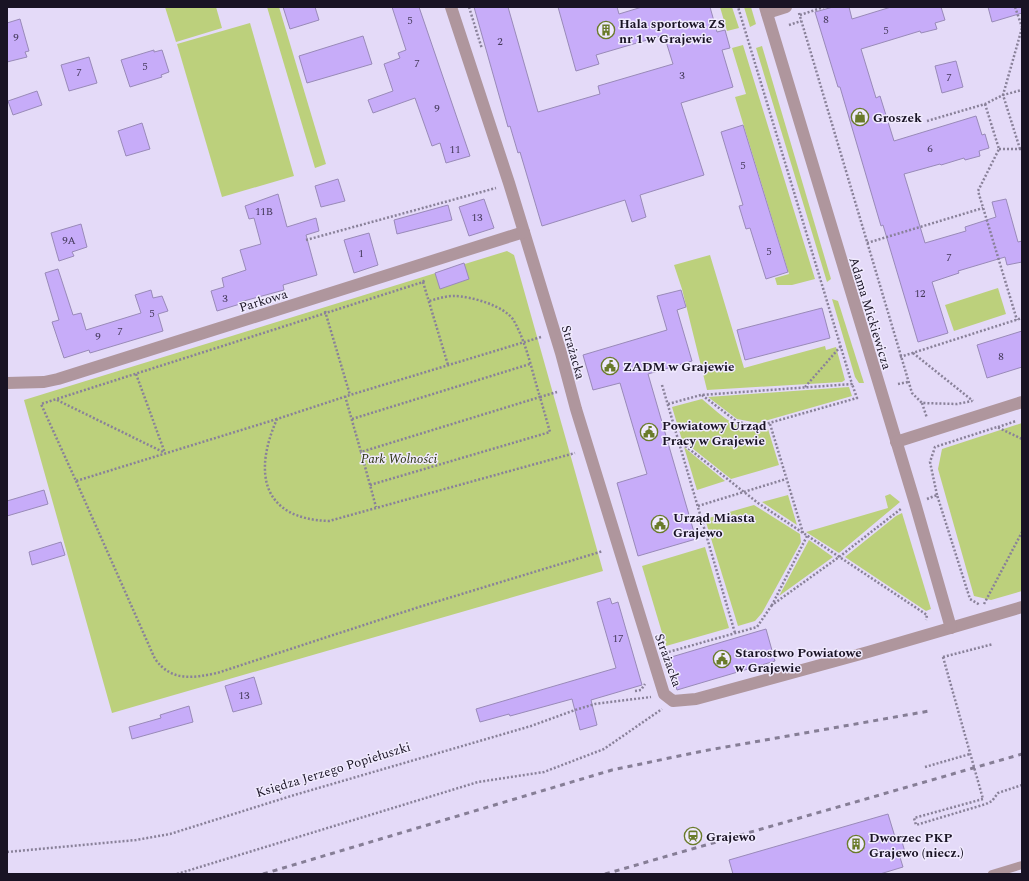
<svg xmlns="http://www.w3.org/2000/svg" width="1029" height="881" font-family="Spectral,serif">
  <rect width="100%" height="100%" fill="#e4daf8"/>
  <!-- green -->
  <g fill="#bcd07c">
    <path d="M165,7H216L222,28L176,42Z"/>
    <path d="M267,7H279L326,164L315,168Z"/>
    <path d="M720,7H732L739,28L727,31Z"/>
    <path d="M744,7H751L756,24L750,27Z"/>
    <path d="M250,23L294,176L222,197L177,44Z"/>
    <path d="M743,45L815,279L792,285H777L775,278L789,274L735,97L746,94L732,48Z"/>
    <path d="M762,46L831,279L827,282L756,48Z"/>
    <path d="M507,251L514,255L603,571L112,713L24,400Z"/>
    <path d="M710,255L744,368L825,346L826,350L836,347L845,380L842,382L707,390L682,289L674,265Z"/>
    <path d="M998,288L1006,314L954,331L945,305Z"/>
    <path d="M832,299L838,301L864,383H859L855,377Z"/>
    <path d="M849,387L852,396L758,423L737,419L708,397Z"/>
    <path d="M702,399C722,416 740,435 768,429L779,465L731,479L682,440L672,407Z"/>
    <path d="M1022,423V591L991,600L974,596L938,469L942,449Z"/>
    <path d="M684,447L725,481L697,490Z"/>
    <path d="M890,494L900,502L839,553L806,532L888,508L885,496Z"/>
    <path d="M788,495L797,525L762,502Z"/>
    <path d="M754,505L800,534L801,542L762,613L755,621L738,626L705,519Z"/>
    <path d="M902,513L931,609L926,611L845,557L896,516Z"/>
    <path d="M809,540L833,557L779,596Z"/>
    <path d="M705,547L729,628L666,646L642,566Z"/>
  </g>
  <!-- building -->
  <g fill="#c7acf9" stroke="#998ab8">
    <path d="M283,7H315L319,20L290,29Z"/>
    <path d="M392,7H419L470,156L446,163L440,143L432,146L415,98L373,113L368,100L393,91L384,64L400,58L398,53L406,50Z"/>
    <path d="M474,7H508L538,112L600,94L598,86L673,64L664,35L596,55L599,64L576,71L558,7H617L619,14L642,7H710L717,32L725,30L730,48L722,50L733,87L681,103L704,175L640,195L646,217L632,222L625,200L542,226L520,152L518,153L510,126L508,127Z"/>
    <path d="M833,7H849L852,19L891,7H941L945,20L935,23L937,29L921,33L920,31L861,49L876,98L880,96L894,141L976,116L982,135L985,134L989,148L979,151L980,156L965,160L964,158L941,165L940,164L904,174L925,243L966,231L965,227L996,217L992,202L1006,199L1018,242L1022,241V262L1007,265L1005,257L958,271L959,273L932,282L948,333L918,342L883,225L881,226L840,87H838L815,12Z"/>
    <path d="M988,7H1022V13L992,22Z"/>
    <path d="M20,19L29,51L25,52L27,57L7,62V23Z"/>
    <path d="M363,36L372,64L307,83L299,56Z"/>
    <path d="M154,50V52L162,50L169,72L161,75L162,77L130,87L121,60Z"/>
    <path d="M89,57L97,83L69,91L61,65Z"/>
    <path d="M956,61L963,87L942,93L935,66Z"/>
    <path d="M37,91L42,105L13,115L8,101Z"/>
    <path d="M142,123L150,149L126,156L118,131Z"/>
    <path d="M743,125L788,272L766,279L750,228L746,229L739,206L743,205L721,132Z"/>
    <path d="M338,179L345,201L321,207L315,186Z"/>
    <path d="M278,194L287,227L316,218L319,231L306,235L317,275L283,285L284,290L240,302V304L217,311L211,291L224,287L222,278L246,270L240,250L261,244L254,218L249,219L245,206Z"/>
    <path d="M484,199L494,228L469,236L459,207Z"/>
    <path d="M448,205L452,220L397,234L394,220Z"/>
    <path d="M81,224L87,247L72,252L74,256L59,261L51,233Z"/>
    <path d="M369,233L378,265L354,273L344,240Z"/>
    <path d="M464,263L469,279L440,289L435,273Z"/>
    <path d="M58,269L73,315L81,313L86,330L141,313L135,295L151,290L153,298L162,296L168,311L158,314L163,331L90,353L89,350L64,358L52,322L59,320L45,273Z"/>
    <path d="M681,290L686,307L677,310L692,361L648,374L696,539L638,556L617,483L647,474L620,383L593,390L583,355L667,330L657,296Z"/>
    <path d="M822,308L830,338L745,360L737,330Z"/>
    <path d="M1022,331V367L987,378L977,345Z"/>
    <path d="M44,490L48,504L7,516V501Z"/>
    <path d="M61,542L65,555L32,565L29,552Z"/>
    <path d="M610,598L612,604L618,602L642,685L591,700L597,725L580,730L572,699L510,716L509,714L480,722L476,709L616,668L597,602Z"/>
    <path d="M766,629L775,661L677,690L668,658Z"/>
    <path d="M254,677L262,704L233,712L225,686Z"/>
    <path d="M189,706L193,722L132,739L129,727L161,718L160,715Z"/>
    <path d="M888,814L895,837L900,835L905,852L899,854L903,867L880,874H733L729,860Z"/>
  </g>
  <g fill="none" stroke-linecap="round" stroke-linejoin="round">
    <!-- path -->
    <g stroke="#898199" stroke-width="2.5" stroke-dasharray="2 2" stroke-linecap="butt">
      <path d="M469,7L482,49"/>
      <path d="M1015,7L1022,27"/>
      <path d="M799,13L912,393L922,403L957,404L972,401"/>
      <path d="M800,15L824,7"/>
      <path d="M789,25L801,21"/>
      <path d="M985,104L999,149L978,191L1017,320"/>
      <path d="M927,121L985,104L1003,95L1022,90"/>
      <path d="M999,149H1022"/>
      <path d="M1020,149L1003,95L1022,28"/>
      <path d="M306,240L496,188"/>
      <path d="M867,243L983,208"/>
      <path d="M423,282L448,365"/>
      <path d="M325,311L350,395"/>
      <path d="M541,337L350,395L277,419C253,473 262,519 329,521L575,453"/>
      <path d="M913,353L973,401"/>
      <path d="M900,357L1022,318"/>
      <path d="M136,374L165,453"/>
      <path d="M898,384L908,382"/>
      <path d="M662,385L735,633"/>
      <path d="M805,387L841,346"/>
      <path d="M702,395L736,421L755,427L857,398L852,384"/>
      <path d="M345,396L361,452L540,397C532,372 527,344 514,321C506,306 470,296 454,296C445,296 437,299 429,301"/>
      <path d="M57,400L165,453"/>
      <path d="M922,403L927,418"/>
      <path d="M668,404L701,395L852,384L738,7"/>
      <path d="M277,419L76,481L41,404L423,282L425,279"/>
      <path d="M352,419L530,364"/>
      <path d="M770,424L803,533"/>
      <path d="M998,427L1016,421"/>
      <path d="M679,441L758,503L927,615L926,620"/>
      <path d="M361,452L376,507"/>
      <path d="M76,481L155,659C172,682 193,678 217,673L419,607L603,551"/>
      <path d="M370,485L550,432L540,397L557,392"/>
      <path d="M937,495L930,462L935,447L997,427L1022,439"/>
      <path d="M927,499L937,495L970,599L980,605"/>
      <path d="M698,506L786,479"/>
      <path d="M807,536L772,605L839,557L902,508"/>
      <path d="M984,604L1022,532"/>
      <path d="M665,653L757,627L772,605"/>
      <path d="M943,657L993,644"/>
      <path d="M635,691L641,690L645,684"/>
      <path d="M925,767L970,754"/>
      <path d="M983,799L914,818L916,825L986,804L992,801L998,793L1022,785"/>
      <path d="M7,852L136,840L170,834L291,796L531,726L575,710L595,704L651,697"/>
      <path d="M177,874L478,782L544,772L604,749L662,709"/>
    </g>
    <!-- lane -->
    <path stroke="#af969d" stroke-width="8" d="M992,874L1022,865"/>
    <!-- street -->
    <g stroke="#af969d" stroke-width="12">
      <path d="M451,7L509,183L561,353L576,409L664,694L673,701L696,699L868,652L1022,607"/>
      <path d="M765,7L915,503L951,628"/>
      <path d="M767,13L786,7"/>
      <path d="M7,383L44,382L58,379L524,232"/>
      <path d="M896,442L1022,402"/>
    </g>
    <!-- rail -->
    <g stroke="#867e96" stroke-width="3" stroke-dasharray="5 5" stroke-linecap="butt">
      <path d="M263,874L612,770L703,751L929,711"/>
      <path d="M605,874L1022,754"/>
    </g>
    <!-- path-bridge -->
    <path stroke="#898199" stroke-width="2.5" stroke-dasharray="2 2" stroke-linecap="butt" d="M943,657L983,799"/>
  </g>
  <!-- icons -->
  <defs>
    <symbol id="building-ring" viewBox="-11 -11 22 22"><circle r="9.5" fill="#f0eafe" stroke="#6a7b2a" stroke-width="1.5"/><path d="M-4-6H4V6H1V3H-1V6H-4ZM-2.5-4.3h1.7v1.8h-1.7ZM.8-4.3h1.7v1.8H.8ZM-2.5-1h1.7V.8h-1.7ZM.8-1h1.7V.8H.8Z" fill="#6a7b2a"/></symbol>
    <symbol id="shop-ring" viewBox="-11 -11 22 22"><circle r="9.5" fill="#f0eafe" stroke="#6a7b2a" stroke-width="1.5"/><path d="M-5-2.5h2.3a2.7 3.5 0 0 1 5.4 0H5L5.5 6h-11ZM-1.5-2.5h3a1.5 2.3 0 0 0-3 0Z" fill="#6a7b2a"/></symbol>
    <symbol id="civic-ring" viewBox="-11 -11 22 22"><circle r="9.5" fill="#f0eafe" stroke="#6a7b2a" stroke-width="1.5"/><path d="M-.6-6.5H3V-4.5H.6V-3L4-1V1h2V6H-6V1h2V-1L-.6-3ZM-1.2 2.5V6h2.4V2.5Z" fill="#6a7b2a"/></symbol>
    <symbol id="station-ring" viewBox="-11 -11 22 22"><circle r="9.5" fill="#f0eafe" stroke="#6a7b2a" stroke-width="1.5"/><path d="M-3-6H3Q5-6 5-4V2Q5 4 3 4L4.5 6H3L1.5 4h-3L-3 6H-4.5L-3 4Q-5 4-5 2V-4Q-5-6-3-6ZM-3.5-4v3h7v-3ZM-3.5 1v1.5H-2V1ZM2 1v1.5H3.5V1Z" fill="#6a7b2a"/></symbol>
  </defs>
  <g fill-rule="evenodd">
    <use href="#building-ring" x="596" y="20" width="20" height="20"/>
    <use href="#shop-ring" x="850" y="107" width="20" height="20"/>
    <use href="#civic-ring" x="600" y="356" width="20" height="20"/>
    <use href="#civic-ring" x="639" y="422" width="20" height="20"/>
    <use href="#civic-ring" x="650" y="514" width="20" height="20"/>
    <use href="#civic-ring" x="712" y="649" width="20" height="20"/>
    <use href="#station-ring" x="683" y="826" width="20" height="20"/>
    <use href="#building-ring" x="846" y="834" width="20" height="20"/>
  </g>
  <g text-anchor="middle" stroke-width="3" stroke-linejoin="round" paint-order="stroke">
    <!-- number labels -->
    <g font-size="11" fill="#443959">
      <text x="826" y="23">8</text>
      <text x="410" y="24">5</text>
      <text x="886" y="34">5</text>
      <text x="16" y="41">9</text>
      <text x="500" y="45">2</text>
      <text x="417" y="67">7</text>
      <text x="145" y="70">5</text>
      <text x="79" y="76">7</text>
      <text x="682" y="79">3</text>
      <text x="949" y="81">7</text>
      <text x="437" y="112">9</text>
      <text x="930" y="152">6</text>
      <text x="455" y="153">11</text>
      <text x="743" y="169">5</text>
      <text x="264" y="215">11B</text>
      <text x="477" y="221">13</text>
      <text x="69" y="244">9A</text>
      <text x="769" y="255">5</text>
      <text x="361" y="257">1</text>
      <text x="949" y="261">7</text>
      <text x="920" y="297">12</text>
      <text x="225" y="302">3</text>
      <text x="152" y="317">5</text>
      <text x="120" y="335">7</text>
      <text x="98" y="340">9</text>
      <text x="1001" y="360">8</text>
      <text x="618" y="642">17</text>
      <text x="244" y="699">13</text>
    </g>
    <!-- poi labels -->
    <g font-size="13" font-weight="bold" fill="#191324" stroke="#f0eafe" text-anchor="start">
      <text x="619" y="28">Hala sportowa ZS<tspan x="619" dy="15">nr 1 w Grajewie</tspan></text>
      <text x="873" y="122">Groszek</text>
      <text x="623" y="371">ZADM w Grajewie</text>
      <text x="662" y="430">Powiatowy Urząd<tspan x="662" dy="15">Pracy w Grajewie</tspan></text>
      <text x="673" y="522">Urząd Miasta<tspan x="673" dy="15">Grajewo</tspan></text>
      <text x="735" y="657">Starostwo Powiatowe<tspan x="735" dy="15">w Grajewie</tspan></text>
      <text x="706" y="841">Grajewo</text>
      <text x="869" y="842">Dworzec PKP<tspan x="869" dy="15">Grajewo (niecz.)</tspan></text>
    </g>
    <!-- street labels -->
    <g font-size="13" fill="#191324" stroke="#f0eafe">
      <text transform="translate(263 300) rotate(-17)" y="5">Parkowa</text>
      <text transform="translate(871 313) rotate(73)" y="5">Adama Mickiewicza</text>
      <text transform="translate(574 352) rotate(74)" y="5">Strażacka</text>
      <text transform="translate(669 660) rotate(70)" y="5">Strażacka</text>
      <text transform="translate(333 769) rotate(-17)" y="5">Księdza Jerzego Popiełuszki</text>
    </g>
    <!-- park labels -->
    <g font-size="13" font-style="italic" fill="#2b330f" stroke="#f0eafe">
      <text x="399" y="463">Park Wolności</text>
    </g>
  </g>
  <!-- border -->
  <rect width="1029" height="881" fill="none" stroke="#191324" stroke-width="16"/>
</svg>
